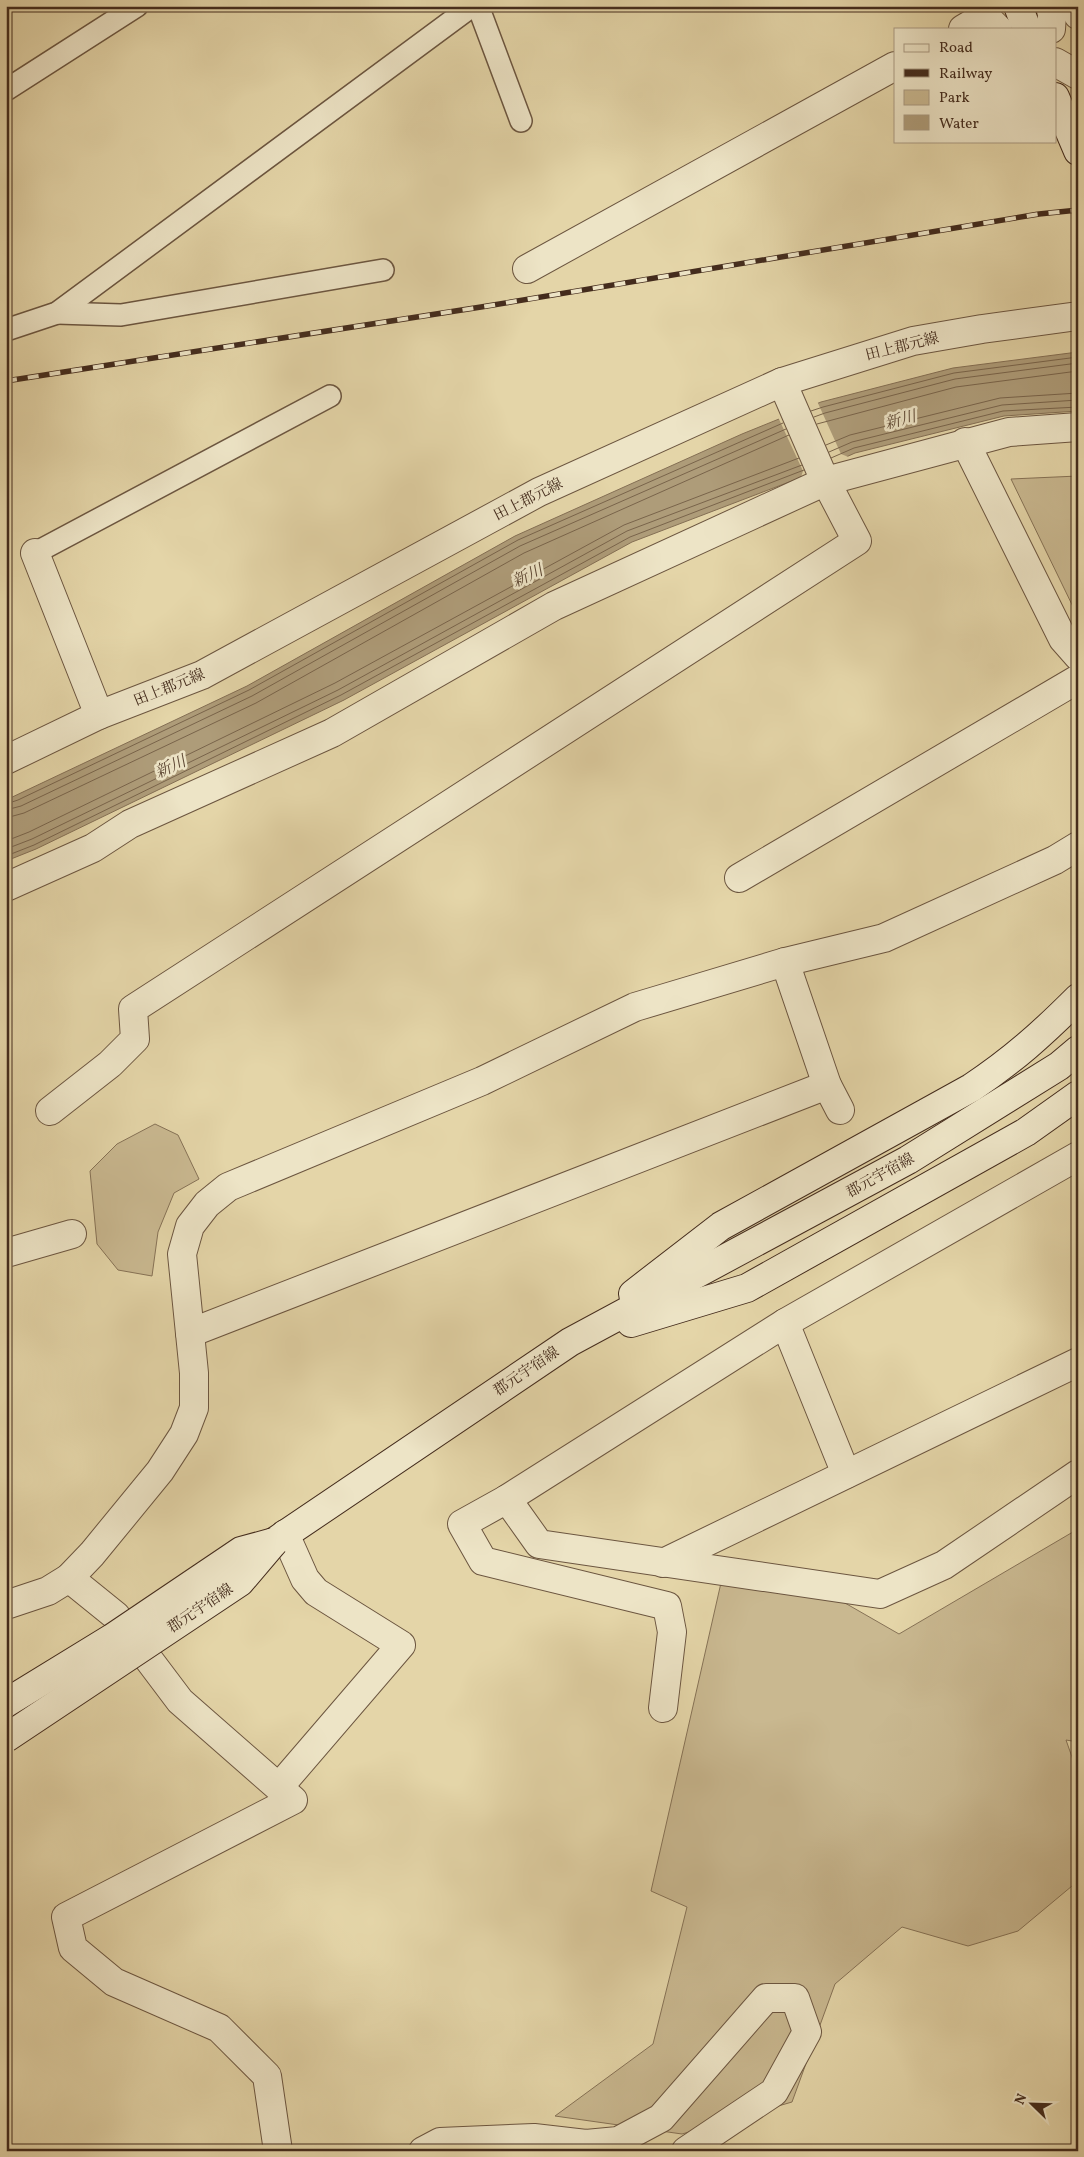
<svg xmlns="http://www.w3.org/2000/svg" width="1084" height="2157" font-family="Vollkorn,'Noto Serif JP',serif">
  <rect width="100%" height="100%" fill="#e4d5a8"/>
  <filter id="stains"><feTurbulence type="fractalNoise" baseFrequency=".004" numOctaves="4"/><feColorMatrix values="0 0 0 0 .2 0 0 0 0 .09 0 0 0 0 .02 0 0 0 .5 -.17"/></filter>
  <radialGradient id="worn" r=".72"><stop offset=".6" stop-color="#630" stop-opacity="0"/><stop offset="1" stop-color="#630" stop-opacity=".3"/></radialGradient>
  <!-- green -->
  <g fill="#c9b890" stroke="#867256">
    <path d="M1078,476V617L1011,479Z"/>
    <path d="M155,1124L178,1135L199,1179L174,1193L158,1232L152,1276L118,1270L97,1244L90,1171L117,1144Z"/>
    <path d="M1078,1529V1742L1066,1740L1078,1774V1881L1018,1931L968,1946L902,1927L835,1984L792,2102L682,2134L555,2116L653,2044L687,1907L651,1891L723,1574L838,1599L899,1634Z"/>
  </g>
  <!-- water -->
  <path fill="#ae9c79" stroke="#846f54" d="M1078,352V411L1004,416L855,453L797,479L632,542L344,700L36,849L6,861V800L247,686L515,536L742,434L821,402L953,368Z"/>
  <!-- pier -->
  <path fill="#e4d5a8" d="M817,401L841,454L851,458L800,480L803,471L778,417Z"/>
  <g fill="none" stroke-linecap="round" stroke-linejoin="round">
    <!-- shore -->
    <g stroke="#79644b" stroke-width="1">
      <path d="M811,411L823,407L954,373L1078,357"/>
      <path d="M814,417L825,413L955,379L1078,363"/>
      <path d="M817,424L956,387L1078,371"/>
      <path d="M826,445L850,435L1000,398L1078,393"/>
      <path d="M829,452L852,442L1002,405L1078,400"/>
      <path d="M831,458L854,448L1003,411L1078,407"/>
      <path d="M6,804L18,800L249,690L518,540L783,423"/>
      <path d="M6,810L21,806L252,696L520,546L786,429"/>
      <path d="M6,818L24,813L256,703L524,553L789,435"/>
      <path d="M6,841L29,832L335,683L624,525L799,458"/>
      <path d="M6,849L32,839L338,690L627,531L802,465"/>
      <path d="M6,856L34,845L341,695L630,537L804,470"/>
    </g>
    <defs>
      <g id="lane">
        <path d="M478,6L521,121"/>
        <path d="M6,90L137,6"/>
        <path d="M57,313L121,315L383,270"/>
        <path d="M6,330L57,313L472,6"/>
        <path d="M35,553L330,396"/>
      </g>
      <g id="street">
        <path d="M980,6L985,16L998,29"/>
        <path d="M1050,6L1052,14L1051,29"/>
        <path d="M1073,6L1078,15"/>
        <path d="M963,29L985,16"/>
        <path d="M1055,62L1078,75"/>
        <path d="M527,269L895,66"/>
        <path d="M965,442L1063,639L1078,656"/>
        <path d="M35,553L99,715"/>
        <path d="M6,760L99,715L202,675L539,492L782,382L913,341L982,329L1078,316"/>
        <path d="M739,878L1078,679"/>
        <path d="M6,887L93,848L130,824L332,733L554,606L826,481L1009,432L1078,427"/>
        <path d="M785,962L827,1085L840,1110"/>
        <path d="M50,1111L110,1064L135,1039L133,1009L857,541L822,474L782,382"/>
        <path d="M6,1253L72,1234"/>
        <path d="M785,1323L846,1474"/>
        <path d="M190,1333L827,1085"/>
        <path d="M507,1499L539,1544L880,1594L944,1565L1078,1474"/>
        <path d="M663,1563L1078,1362"/>
        <path d="M69,1578L116,1616L180,1701L293,1800L66,1917L73,1948L114,1982L219,2028L267,2076L278,2151"/>
        <path d="M6,1605L48,1591L69,1578L92,1554L160,1471L184,1434L194,1408V1373L182,1254L190,1226L207,1204L228,1187L482,1081L635,1007L785,962L884,938L1055,860L1078,846"/>
        <path d="M663,1708L672,1632L667,1606L483,1561L462,1524L507,1499L785,1323L1078,1156"/>
        <path d="M279,1787L401,1645L316,1592L305,1579L285,1534"/>
        <path d="M423,2151L440,2142L534,2138L586,2144L618,2141L661,2118L766,1998H795L807,2032L774,2092L686,2151"/>
      </g>
      <g id="secondary">
        <path d="M1018,6L1027,29"/>
        <path d="M1055,97L1078,151"/>
        <path d="M633,1294L721,1226L971,1088C1013,1060 1042,1034 1078,998"/>
        <path d="M631,1323L747,1288L1026,1132L1078,1095"/>
        <path d="M274,1542L570,1342L908,1160L1059,1066L1078,1050"/>
      </g>
    </defs>
    <!-- lane casing -->
    <use href="#lane" stroke="#6c5640" stroke-width="24"/>
    <!-- street casing -->
    <use href="#street" stroke="#6c5640" stroke-width="30"/>
    <!-- secondary casing -->
    <use href="#secondary" stroke="#442c1d" stroke-width="30"/>
    <!-- lane -->
    <use href="#lane" stroke="#ede4c6" stroke-width="21"/>
    <!-- street -->
    <use href="#street" stroke="#ede4c6" stroke-width="28"/>
    <!-- secondary -->
    <use href="#secondary" stroke="#ede4c6" stroke-width="28"/>
    <defs>
      <path id="rail" d="M6,381L481,307L1039,214L1078,210"/>
    </defs>
    <!-- rail casing -->
    <use href="#rail" stroke="#442c1d" stroke-width="5.5"/>
    <!-- rail -->
    <use href="#rail" stroke="#ede4c6" stroke-width="4" stroke-dasharray="11" stroke-linecap="butt"/>
    <defs>
      <g id="secondary-bridge">
        <path d="M6,1703L112,1638L241,1551L274,1542"/>
        <path d="M6,1738L240,1582L274,1542"/>
      </g>
    </defs>
    <!-- secondary-bridge casing -->
    <use href="#secondary-bridge" stroke="#442c1d" stroke-width="30" stroke-linecap="butt"/>
    <!-- secondary-bridge -->
    <use href="#secondary-bridge" stroke="#ede4c6" stroke-width="28"/>
  </g>
  <g text-anchor="middle" stroke-width="5" stroke-linejoin="round" paint-order="stroke">
    <!-- street labels -->
    <g font-size="15" fill="#442c1d" stroke="#ede4c6">
      <text transform="translate(902 346) rotate(-14)" y="5">田上郡元線</text>
      <text transform="translate(528 499) rotate(-27)" y="5">田上郡元線</text>
      <text transform="translate(169 687) rotate(-22)" y="5">田上郡元線</text>
      <text transform="translate(880 1175) rotate(-29)" y="5">郡元宇宿線</text>
      <text transform="translate(526 1371) rotate(-34)" y="5">郡元宇宿線</text>
      <text transform="translate(200 1608) rotate(-34)" y="5">郡元宇宿線</text>
    </g>
    <!-- water labels -->
    <g font-size="16" font-style="italic" fill="#5e4834" stroke="#ede4c6">
      <text transform="translate(900 419) rotate(-15)" y="6">新川</text>
      <text transform="translate(527 575) rotate(-25)" y="6">新川</text>
      <text transform="translate(170 766) rotate(-25)" y="6">新川</text>
    </g>
  </g>
  <!-- margin -->
  <rect width="1084" height="2157" fill="none" stroke="#e4d5a8" stroke-width="25"/>
  <rect x="8" y="8" width="1069" height="2142" fill="none" stroke="#442c1d" stroke-width="2.5"/>
  <rect x="12" y="12" width="1059" height="2132" fill="none" stroke="#442c1d"/>
  <!-- legend -->
  <rect x="894" y="28" width="162" height="115" fill="#ede4c6" stroke="#a99a82"/>
  <rect x="904" y="44" width="25" height="8" fill="#ede4c6" stroke="#a99a82"/>
  <text x="939" y="52" font-size="15" fill="#442c1d">Road</text>
  <rect x="904" y="69" width="25" height="8" fill="#442c1d" stroke="#a99a82"/>
  <text x="939" y="78" font-size="15" fill="#442c1d">Railway</text>
  <rect x="904" y="90" width="25" height="15" fill="#c9b890" stroke="#a99a82"/>
  <text x="939" y="102" font-size="15" fill="#442c1d">Park</text>
  <rect x="904" y="115" width="25" height="15" fill="#ae9c79" stroke="#a99a82"/>
  <text x="939" y="128" font-size="15" fill="#442c1d">Water</text>
  <!-- north arrow -->
  <g transform="translate(1032 2104) rotate(293)" stroke="#ede4c6" stroke-width="4" paint-order="stroke">
  <path d="M0-4L9 19L0 12L-9 19Z" fill="#442c1d"/>
  <text y="-8" font-size="14" font-weight="bold" text-anchor="middle" fill="#442c1d">N</text>
  </g>
  <rect width="100%" height="100%" filter="url(#stains)"/>
  <rect width="100%" height="100%" fill="url(#worn)"/>
</svg>
